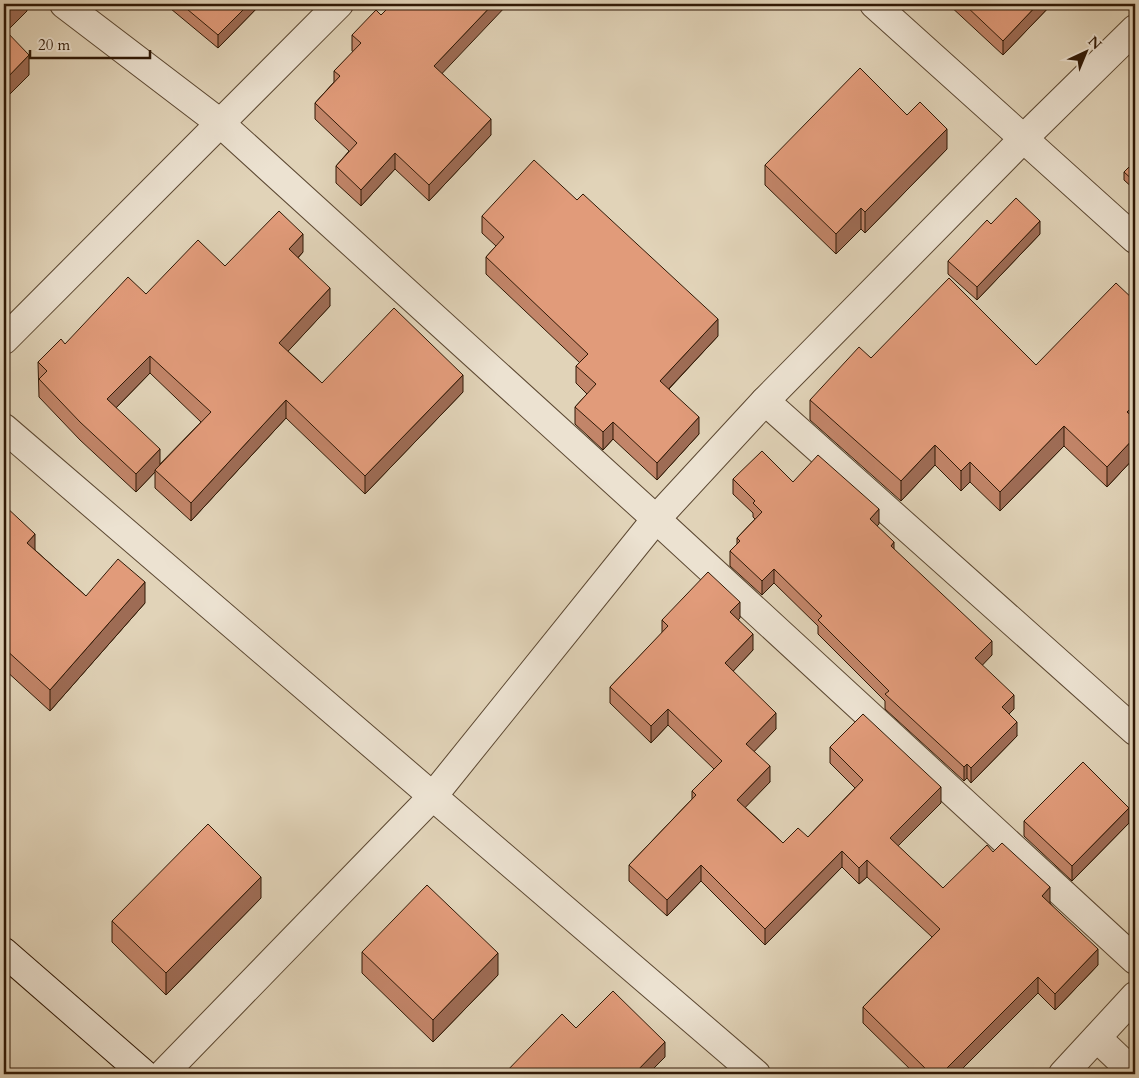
<svg xmlns="http://www.w3.org/2000/svg" width="1139" height="1078" font-family="Cardo,serif">
  <rect width="100%" height="100%" fill="#e1d3b8"/>
  <filter id="stains"><feTurbulence type="fractalNoise" baseFrequency=".004" numOctaves="4"/><feColorMatrix values="0 0 0 0 .2 0 0 0 0 .09 0 0 0 0 .02 0 0 0 .5 -.17"/></filter>
  <radialGradient id="worn" r=".72"><stop offset=".6" stop-color="#630" stop-opacity="0"/><stop offset="1" stop-color="#630" stop-opacity=".3"/></radialGradient>
  <g fill="none" stroke-linecap="round" stroke-linejoin="round">
    <defs>
      <g id="street">
        <path d="M64,4L220,123L656,519L1135,960"/>
        <path d="M874,4L1135,239"/>
        <path d="M4,340L339,4"/>
        <path d="M765,401L1135,731"/>
        <path d="M4,428L756,1074"/>
        <path d="M1097,1038L1135,1074"/>
        <path d="M163,1074L433,796L656,519L765,401L1024,138L1135,29"/>
        <path d="M1063,1074L1135,996"/>
      </g>
      <path id="secondary" d="M4,952L144,1074"/>
    </defs>
    <!-- street casing -->
    <use href="#street" stroke="#5c4832" stroke-width="30"/>
    <!-- secondary casing -->
    <use href="#secondary" stroke="#301906" stroke-width="30"/>
    <!-- street -->
    <use href="#street" stroke="#ece2d1" stroke-width="28"/>
    <!-- secondary -->
    <use href="#secondary" stroke="#ece2d1" stroke-width="28"/>
  </g>
  <!-- wall -->
  <g fill="#c28569" stroke="#301906" fill-rule="evenodd">
    <path d="M165,4H261L218,48Z"/>
    <path d="M948,4H1052L1003,55Z"/>
    <path d="M352,35L442,73L491,135L429,201L395,169L361,206L336,183V166L349,151L315,119V103L334,82V71L353,52L352,51Z"/>
    <path d="M907,115L947,149L865,233L861,229L836,254L765,185V165Z"/>
    <path d="M1135,161V190L1124,180V172Z"/>
    <path d="M482,216L718,336L669,389L699,434L657,480L613,439L603,450L575,424V407L587,394L576,383V366L580,363L486,274V257L496,246L482,233Z"/>
    <path d="M1040,234L977,300L948,274V261Z"/>
    <path d="M303,252L298,258L330,306L288,351L322,383L463,392L365,494L286,418L191,521L155,488V472L136,492L80,440L39,397L38,362L65,344L225,266ZM150,373L201,422L160,464L116,408Z"/>
    <path d="M1135,301V457L1107,487L1064,446L1000,511L970,482L961,491L935,465L901,501L810,420V400L871,358L1036,365Z"/>
    <path d="M733,479L793,482L879,524L877,526L894,549L992,655L982,665L1014,709L1009,714L1017,736L971,783L967,778L964,781L885,709V701L818,634V626L774,583L762,595L730,566V551L737,544V538L755,519L753,517V513L733,494Z"/>
    <path d="M4,505L35,550L86,596L145,603L50,711L4,669Z"/>
    <path d="M740,618L738,619L753,650L733,671L776,729L754,751L770,782L745,807L783,843L808,837L855,788L830,763V747L941,803L898,846L943,888L993,852L1050,903L1098,965L1055,1010L1038,993L957,1074H915L863,1023V1007L932,937L867,877L859,884L842,867L765,945L701,881L667,916L629,881V865L692,799V791L714,769L668,725L651,743L610,703V687L662,633V620Z"/>
    <path d="M1024,821L1129,823L1072,881L1024,836Z"/>
    <path d="M261,898L166,995L112,942V921Z"/>
    <path d="M362,952L498,975L433,1042L362,973Z"/>
  </g>
  <!-- shaded-wall -->
  <g fill="#9e6c55" stroke="#301906">
    <path d="M15,4H27V11L4,34V15Z"/>
    <path d="M249,4H261L218,48V35Z"/>
    <path d="M493,4H508L434,82V66Z"/>
    <path d="M1038,4H1052L1003,55V41Z"/>
    <path d="M29,55V75L4,100V81Z"/>
    <path d="M491,119V135L429,201V185Z"/>
    <path d="M947,129V149L865,233V212Z"/>
    <path d="M395,153V169L361,206V190Z"/>
    <path d="M861,208V229L836,254V234Z"/>
    <path d="M1040,221V234L977,300V287Z"/>
    <path d="M303,234V252L289,267V249Z"/>
    <path d="M330,288V306L279,361V343Z"/>
    <path d="M718,319V336L660,398V381Z"/>
    <path d="M150,356V373L107,417V399Z"/>
    <path d="M463,375V392L365,494V476Z"/>
    <path d="M286,400V418L191,521V503Z"/>
    <path d="M1135,404V424L1127,412Z"/>
    <path d="M699,417V434L657,480V463Z"/>
    <path d="M613,422V439L603,450V432Z"/>
    <path d="M1064,426V446L1000,511V492Z"/>
    <path d="M1135,437V457L1107,487V467Z"/>
    <path d="M935,445V465L901,501V481Z"/>
    <path d="M160,449V467L155,470V472L136,492V474Z"/>
    <path d="M970,462V482L961,491V471Z"/>
    <path d="M879,509V524L870,533V519Z"/>
    <path d="M35,534V554L27,543Z"/>
    <path d="M894,542V556L891,546Z"/>
    <path d="M774,569V583L762,595V581Z"/>
    <path d="M145,582V603L50,711V690Z"/>
    <path d="M740,602V618L730,628V612Z"/>
    <path d="M753,634V650L725,680V663Z"/>
    <path d="M992,641V655L975,673V658Z"/>
    <path d="M1014,695V709L1002,721V707Z"/>
    <path d="M668,709V725L651,743V726Z"/>
    <path d="M776,713V729L746,760V744Z"/>
    <path d="M1017,722V736L971,783V768Z"/>
    <path d="M967,764V778L964,781V767Z"/>
    <path d="M770,766V782L737,816V800Z"/>
    <path d="M941,787V803L890,854V838Z"/>
    <path d="M1129,808V823L1072,881V866Z"/>
    <path d="M842,851V867L765,945V929Z"/>
    <path d="M867,860V877L859,884V868Z"/>
    <path d="M701,865V881L667,916V900Z"/>
    <path d="M261,877V898L166,995V973Z"/>
    <path d="M1050,887V903L1042,912V896Z"/>
    <path d="M1098,949V965L1055,1010V994Z"/>
    <path d="M498,953V975L433,1042V1020Z"/>
    <path d="M1038,977V993L957,1074H941Z"/>
    <path d="M665,1042V1057L648,1074H634Z"/>
  </g>
  <!-- building -->
  <g fill="#e19b7a" stroke="#301906">
    <path d="M4,4H15L4,15Z"/>
    <path d="M181,4H249L218,35Z"/>
    <path d="M392,4H493L434,66L491,119L429,185L395,153L361,190L336,166L357,143L315,103L340,76L334,71L361,43L352,35L376,10L381,15Z"/>
    <path d="M964,4H1038L1003,41Z"/>
    <path d="M4,29L29,55L4,81Z"/>
    <path d="M860,68L907,115L920,102L947,129L865,212L861,208L836,234L765,165Z"/>
    <path d="M534,160L577,200L583,194L718,319L660,381L699,417L657,463L613,422L603,432L575,407L596,384L576,366L588,354L486,257L504,237L482,216Z"/>
    <path d="M1135,161V182L1124,172Z"/>
    <path d="M1016,198L1040,221L977,287L948,261L987,220L991,224Z"/>
    <path d="M279,211L303,234L289,249L330,288L279,343L322,383L394,308L463,375L365,476L286,400L191,503L155,470L211,412L150,356L107,399L160,449L136,474L80,422L39,379L47,371L38,362L61,339L65,344L128,277L146,294L198,240L225,266Z"/>
    <path d="M949,278L1036,365L1116,283L1135,301V404L1127,412L1135,419V437L1107,467L1064,426L1000,492L970,462L961,471L935,445L901,481L810,400L859,347L871,358Z"/>
    <path d="M762,451L793,482L818,455L879,509L870,519L894,542L891,546L992,641L975,658L1014,695L1002,707L1017,722L971,768L967,764L964,767L885,694L889,691L818,620L822,616L774,569L762,581L730,551L740,541L737,538L762,512L753,503L755,501L733,479Z"/>
    <path d="M4,505L35,534L27,543L86,596L118,559L145,582L50,690L4,648Z"/>
    <path d="M708,572L740,602L730,612L753,634L725,663L776,713L746,744L770,766L737,800L783,843L798,828L808,837L863,780L830,747L863,714L941,787L890,838L943,888L987,845L993,852L1002,843L1050,887L1042,896L1098,949L1055,994L1038,977L941,1074H931L863,1007L940,929L867,860L859,868L842,851L765,929L701,865L667,900L629,865L696,795L692,791L722,761L668,709L651,726L610,687L668,626L662,620Z"/>
    <path d="M1083,762L1129,808L1072,866L1024,821Z"/>
    <path d="M208,824L261,877L166,973L112,921Z"/>
    <path d="M427,885L498,953L433,1020L362,952Z"/>
    <path d="M613,991L665,1042L634,1074H504L562,1014L576,1028Z"/>
  </g>
  <!-- margin -->
  <rect width="1139" height="1078" fill="none" stroke="#e1d3b8" stroke-width="20"/>
  <rect x="5" y="5" width="1129" height="1068" fill="none" stroke="#301906" stroke-width="2.5"/>
  <rect x="10" y="10" width="1119" height="1058" fill="none" stroke="#301906"/>
  <!-- north arrow -->
  <g transform="translate(1086 52) rotate(44)" stroke="#ece2d1" stroke-width="4" paint-order="stroke">
  <path d="M0-4L9 19L0 12L-9 19Z" fill="#301906"/>
  <text y="-8" font-size="14" font-weight="bold" text-anchor="middle" fill="#301906">N</text>
  </g>
  <!-- scale -->
  <path d="M30 50v8h120v-8" fill="none" stroke="#301906" stroke-width="2.5"/>
  <text x="38" y="50" font-size="15" fill="#301906" stroke="#ece2d1" stroke-width="4" paint-order="stroke">20 m</text>
  <rect width="100%" height="100%" filter="url(#stains)"/>
  <rect width="100%" height="100%" fill="url(#worn)"/>
</svg>
